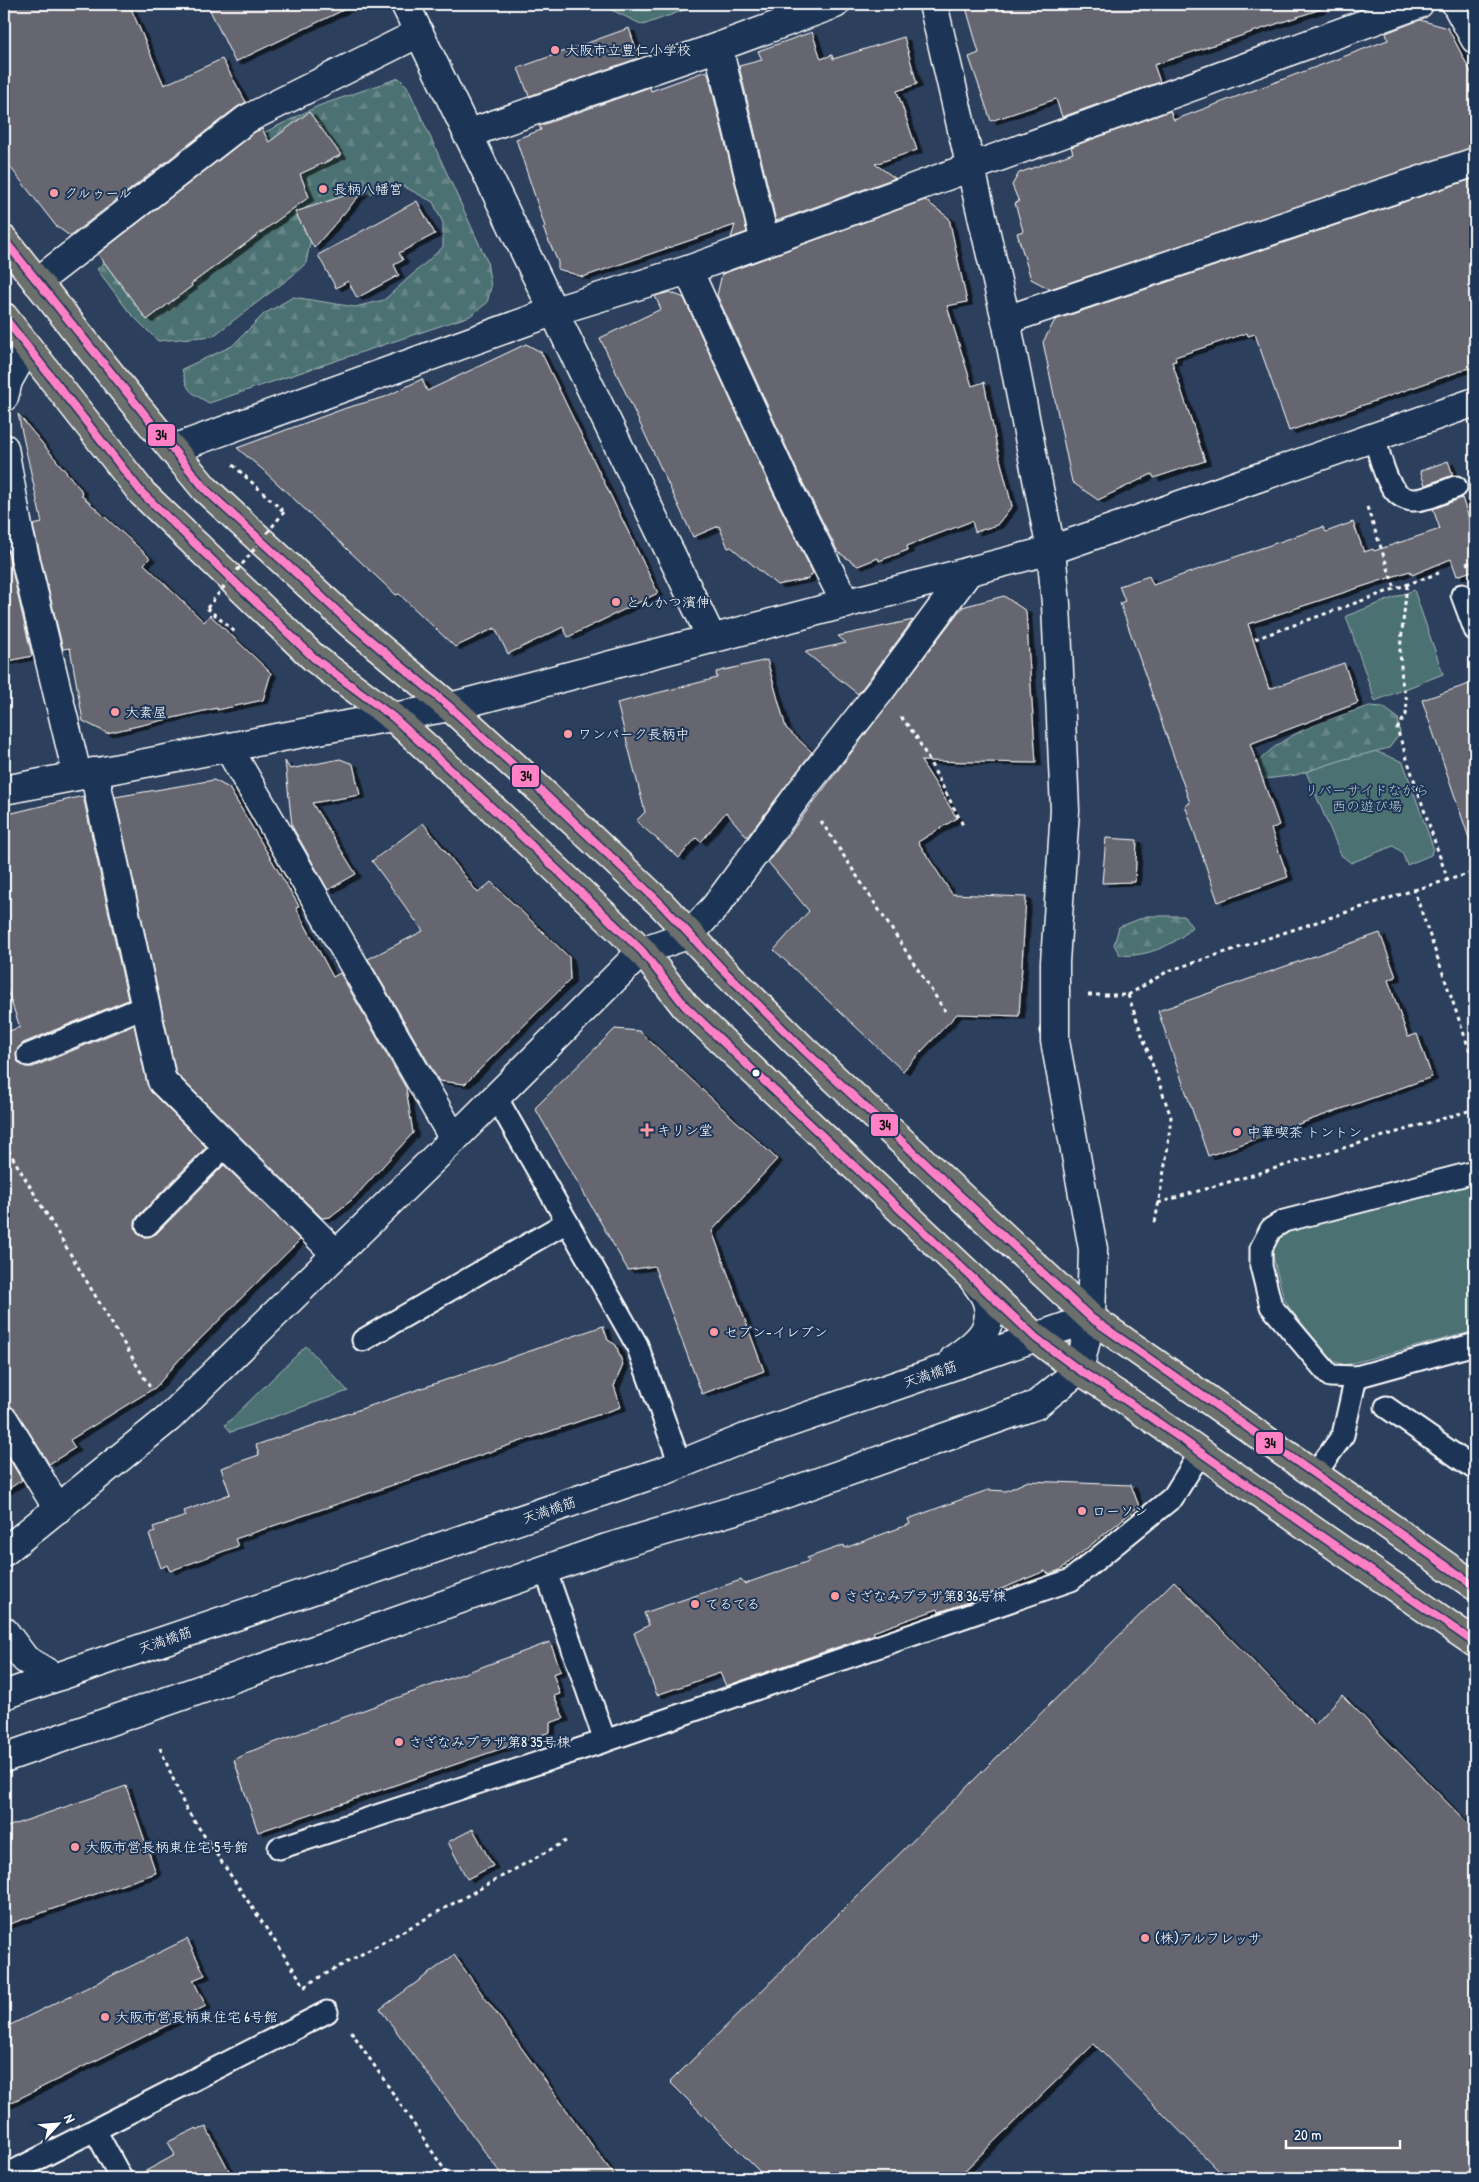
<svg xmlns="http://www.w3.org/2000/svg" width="1479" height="2182" font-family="'Patrick Hand','Klee One',sans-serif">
  <defs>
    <pattern id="forest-firs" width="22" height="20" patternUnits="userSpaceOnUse" patternTransform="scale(1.25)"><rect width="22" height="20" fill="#4c7173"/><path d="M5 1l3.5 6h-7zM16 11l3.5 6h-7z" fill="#678688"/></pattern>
    <filter id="shadow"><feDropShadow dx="5.5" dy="3" stdDeviation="0" flood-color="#0009"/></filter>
  </defs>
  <rect width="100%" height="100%" fill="#2c3f5c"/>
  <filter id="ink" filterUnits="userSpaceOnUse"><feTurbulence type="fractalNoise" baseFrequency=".02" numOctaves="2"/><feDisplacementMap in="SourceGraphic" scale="10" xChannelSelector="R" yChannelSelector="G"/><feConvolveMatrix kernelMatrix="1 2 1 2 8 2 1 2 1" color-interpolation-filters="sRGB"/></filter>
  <g filter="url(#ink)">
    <!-- green -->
    <g fill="#4c7173" stroke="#a6b8b9">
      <path d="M599,4H701L643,25Z"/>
      <path d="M1414,590L1443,674L1375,701L1346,616Z"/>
      <path d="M1362,746L1403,762L1433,847L1431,855L1407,865L1402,852L1393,846L1351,863L1341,855L1304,767Z"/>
      <path d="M1475,1182V1331L1345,1365L1333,1361L1291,1310L1284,1299L1273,1257L1275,1242L1283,1234L1297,1228Z"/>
      <path d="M306,1346L348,1391L231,1432L225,1425Z"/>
    </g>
    <!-- forest -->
    <g fill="url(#forest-firs)" stroke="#a6b8b9">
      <path d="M399,78L407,86L487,261L491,287L487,303L470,316L209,403C188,391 188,392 182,369L232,346L264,314L293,297L355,307L384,300L443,247V223L433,202L403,186L362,195L326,212L312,233L306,263L292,276L213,336L158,341L129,312L97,269L129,241L209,163L239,145L318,106Z"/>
      <path d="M1370,706L1383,707L1398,718L1400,734L1389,748L1345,759L1296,775L1266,779L1260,777L1251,770C1281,732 1326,720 1370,706Z"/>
      <path d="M1147,916H1184L1192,927C1177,945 1143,958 1120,955L1114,945L1119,927Z"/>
    </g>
    <!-- building -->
    <g fill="#666670" stroke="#fff" filter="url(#shadow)">
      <path d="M4,4H129L164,85L222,59L246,102L237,107L70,236L56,226L4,159Z"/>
      <path d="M207,4H356L235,62Z"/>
      <path d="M965,4H1320L1321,9L1154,65L1160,82L1062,117L1056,99L991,121L969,57L979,53Z"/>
      <path d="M1420,20L1448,28L1475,80V147L1050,289L1031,279L1017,233L1023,231L1015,203L1019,202L1012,185L1019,173L1073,153L1071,147L1170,111L1174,120L1388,40L1386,33Z"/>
      <path d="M629,28L639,58L529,96L518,68Z"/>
      <path d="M812,32L821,59L832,55L833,59L904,37L917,84L897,91L917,150L875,164L895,178L776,221L739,66L762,60L758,51Z"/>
      <path d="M706,71L708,73L747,232L731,238L735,225L583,277L558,269V262L543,228L545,227L516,139L541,130L539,126L650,87L651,91Z"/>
      <path d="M309,112L341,155L300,174L309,197L191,284L192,286L147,320L98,254L255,132L262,129L269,142Z"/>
      <path d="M1475,178V366L1289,431L1255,334L1248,336L1247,333L1175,357L1176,361L1172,362L1205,461L1154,478L1152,474L1098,500L1072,482L1043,342L1055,320Z"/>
      <path d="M365,189L314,248L295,212Z"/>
      <path d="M925,200L949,218L967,302L947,306L972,386L984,382L997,447L1012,506L997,525L975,532L972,521L907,546L908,550L879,561L878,558L858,566L838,552L800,477L717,295L722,274Z"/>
      <path d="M417,201L435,234L399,253L403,260L394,265L399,275L357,298L348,281L336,288L318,255Z"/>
      <path d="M670,292L684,298L772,491L813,573L808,579L777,585L731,547L728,548L719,526L693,537L600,338L661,309L655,296Z"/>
      <path d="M526,344L541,352L658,593L568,637L563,627L508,654L495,628L455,647L399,594L396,595L262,469L237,448L346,408L385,397L422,379L427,391Z"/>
      <path d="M18,414L81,490L82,496L150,558L144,564L204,622L210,615L271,673L263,700L217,710V708L107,733L83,721L70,648L63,649L34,530L33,525L42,523Z"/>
      <path d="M1448,461L1453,475L1425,485L1420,471Z"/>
      <path d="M1462,498L1475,535V570L1457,576L1451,559L1412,575L1410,571L1248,624L1269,689L1344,663L1358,703L1250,744L1279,825L1271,829L1288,877L1218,902L1185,805L1190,803L1120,603L1125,601L1119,586L1149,576L1153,585L1323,527L1326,532L1353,522L1364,552L1373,549L1374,551L1440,529L1433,509Z"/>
      <path d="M4,536L32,656L4,662Z"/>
      <path d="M1004,596L1026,611L1036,763L921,761L957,818L918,842L952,894L1026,897L1019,1016L957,1014L903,1071L774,950L809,911L768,862L960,610L962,609V607Z"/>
      <path d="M913,620L858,694L805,652L846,643L838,636Z"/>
      <path d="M767,660L786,728L812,752L747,837L726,812L701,842L696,838L679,858L636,821L645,812L617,703L717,678L716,672Z"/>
      <path d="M1475,682V840L1470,841L1422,700Z"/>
      <path d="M340,759L353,764L360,795L312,803L356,874L328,890L292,826L285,761L290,769Z"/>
      <path d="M214,780L229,788L299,906L296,908L333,977L340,973L406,1088L413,1133L353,1199L330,1217L322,1218L176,1073L115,797Z"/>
      <path d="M83,796L128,1000L23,1043L16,1053L17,1060L26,1067H33L134,1025L147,1084L151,1092L206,1147L138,1216L135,1222L138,1234L144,1237L156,1234L224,1165L300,1240L178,1361L156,1387L70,1440L75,1448L49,1464L17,1412L12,1407L4,1404V1033L20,1027L4,982V815Z"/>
      <path d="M423,823L478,893L491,882L569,957L570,980L465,1084L439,1081L368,959L423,931L372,861Z"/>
      <path d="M1106,838L1137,840L1135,882L1102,883Z"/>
      <path d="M1380,933L1396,977L1388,980L1408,1037L1417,1034L1432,1077L1208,1156L1158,1011Z"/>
      <path d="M615,1029L639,1031L777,1159L712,1231L764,1371L702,1394L654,1266L628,1270L535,1108Z"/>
      <path d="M603,1326L608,1340L616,1345L623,1365L614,1386L621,1407L235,1539L238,1546L170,1571L167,1565L161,1568L149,1534L155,1532L153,1527L186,1516L184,1511L230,1494L221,1468L259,1455L256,1445Z"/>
      <path d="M4,1450L22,1480L4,1492Z"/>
      <path d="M1028,1481L1131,1485L1139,1506L1060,1570L1049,1574L1045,1571L977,1599L939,1612L938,1609L873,1632L875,1634L726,1686L720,1673L657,1695L634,1633L649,1625L644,1613L741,1580L744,1584L809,1561L807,1558L844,1545L845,1548L910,1524L908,1519L957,1501L988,1490L1006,1491Z"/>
      <path d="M1174,1581L1315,1725L1342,1695L1475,1831V2178H1226L1094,2044L957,2178H766L670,2082Z"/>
      <path d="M550,1642L561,1671L553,1674L560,1694L554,1696L564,1718L550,1723V1732L258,1832L234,1760L246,1754V1753Z"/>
      <path d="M126,1786L156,1873L4,1926V1828Z"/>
      <path d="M473,1829L493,1866L467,1879L448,1842Z"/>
      <path d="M187,1939L205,1975L193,1980L206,2006L4,2106V2028Z"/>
      <path d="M454,1955L616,2178H504L380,2009Z"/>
      <path d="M206,2127L233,2178H133L175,2155L168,2142L197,2128L198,2130Z"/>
    </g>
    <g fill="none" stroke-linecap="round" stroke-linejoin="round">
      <defs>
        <g id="service">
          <path d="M1374,437C1381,457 1386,498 1412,500C1426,501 1443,491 1456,487"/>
          <path d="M1462,595L1475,630"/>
          <path d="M28,1055L146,1006"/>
          <path d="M496,1097L637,1345L680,1464"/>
          <path d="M147,1225L226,1145"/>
          <path d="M363,1340L567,1222"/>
          <path d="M1356,1377L1330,1376L1271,1306L1261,1266V1248L1271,1229L1284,1221L1475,1172"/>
          <path d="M1386,1407L1475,1469"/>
          <path d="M1315,1474L1343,1435L1356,1377L1475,1344"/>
          <path d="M545,1569L605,1741"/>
          <path d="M279,1848L605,1741L1071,1580L1173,1497L1201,1452"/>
          <path d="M95,2130L121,2178"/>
          <path d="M4,2176L327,2012"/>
        </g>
        <g id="minor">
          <path d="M405,4L712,639"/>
          <path d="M933,4L1006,320L1051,550L1056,604L1065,810L1055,962V1041L1093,1249L1091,1318L1079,1370"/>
          <path d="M1456,4L1475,39"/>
          <path d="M718,47L765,242"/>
          <path d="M467,134L718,47L835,4"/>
          <path d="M688,270L786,484L846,604"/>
          <path d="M37,282L247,119L419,33"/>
          <path d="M1006,320L1475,162"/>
          <path d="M4,397L8,381L27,347"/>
          <path d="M4,448L19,533L77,774"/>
          <path d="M173,449L555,311L688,270L1419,4"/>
          <path d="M228,747L454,1139"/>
          <path d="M94,772L162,1081L336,1254"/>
          <path d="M4,790L329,728L450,707"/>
          <path d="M642,951L690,934L715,907L801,791L880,691L969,571"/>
          <path d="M4,1420L58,1509"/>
        </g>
        <g id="tertiary">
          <path d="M450,707L1051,550L1475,402"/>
          <path d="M954,1359C975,1344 997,1329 986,1299C983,1292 977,1285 973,1279"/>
          <path d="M4,1552L169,1418L454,1139L642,951"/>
          <path d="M4,1631L25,1659L54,1677"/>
          <path d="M4,1695L666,1470L745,1438L1091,1318"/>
          <path d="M4,1758L607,1548L762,1502L1036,1405L1079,1370"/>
        </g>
        <g id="primary">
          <path d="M4,240L124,391L205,489L351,624L450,707L521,772L662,905L722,969L803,1049L1091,1318L1475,1586"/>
          <path d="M4,317L142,493L314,658L393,717L489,805L642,951L685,1006L1036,1338L1079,1370L1127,1401L1475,1643"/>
        </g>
      </defs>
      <!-- service casing -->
      <use href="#service" stroke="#fff" stroke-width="25"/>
      <!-- minor casing -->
      <use href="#minor" stroke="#fff" stroke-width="31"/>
      <!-- tertiary casing -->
      <use href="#tertiary" stroke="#fff" stroke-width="31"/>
      <!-- primary casing -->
      <use href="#primary" stroke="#fff" stroke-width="31"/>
      <!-- path -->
      <g stroke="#fff" stroke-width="3" stroke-dasharray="4 4" stroke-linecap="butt">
        <path d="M233,465L284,512"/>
        <path d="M1367,507L1395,589"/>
        <path d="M1466,564L1475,561"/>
        <path d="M1407,585L1400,650L1402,682L1407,701L1406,715L1397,729L1448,881"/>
        <path d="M207,608L235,632L236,631"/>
        <path d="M1255,639L1439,573"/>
        <path d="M901,717L916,736L964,827"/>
        <path d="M821,821L945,1011"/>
        <path d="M1414,890L1475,872"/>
        <path d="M1088,995H1128L1168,971L1414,890L1475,1066"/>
        <path d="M1128,995L1171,1117L1167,1153L1155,1223"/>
        <path d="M4,1143L151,1389"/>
        <path d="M1158,1203L1475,1109"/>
        <path d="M160,1748L185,1807L306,1988"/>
        <path d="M304,1986L566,1841"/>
        <path d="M351,2031L450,2178"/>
      </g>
      <!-- service -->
      <use href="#service" stroke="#1d3557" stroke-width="21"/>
      <!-- minor -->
      <use href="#minor" stroke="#1d3557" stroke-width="28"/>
      <!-- tertiary -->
      <use href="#tertiary" stroke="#1d3557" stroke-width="28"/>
      <!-- primary -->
      <use href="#primary" stroke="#6c706d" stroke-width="28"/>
      <!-- path-bridge -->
      <path stroke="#fff" stroke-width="3" stroke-dasharray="4 4" stroke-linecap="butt" d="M207,608L284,512"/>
      <defs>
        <g id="bus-1">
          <path d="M4,240L205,489L351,624L450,707L521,772L662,905L722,969L803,1049L1091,1318L1475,1586"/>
          <path d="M4,317L142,493L314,658L393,717L489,805L642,951L685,1006L1036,1338L1079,1370L1127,1401L1475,1643"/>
        </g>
      </defs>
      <!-- bus-1 casing -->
      <use href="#bus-1" stroke="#1d3557" stroke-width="11"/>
      <!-- bus-1 -->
      <use href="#bus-1" stroke="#ff80c5" stroke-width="8"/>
    </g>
  </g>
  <!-- markers -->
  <g fill="#ff9aa2" stroke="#1d3557" stroke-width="2">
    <circle cx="555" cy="50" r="5"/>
    <circle cx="323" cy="189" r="5"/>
    <circle cx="54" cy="193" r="5"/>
    <circle cx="616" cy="602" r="5"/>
    <circle cx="115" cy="712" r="5"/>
    <circle cx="568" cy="734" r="5"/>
    <path d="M644.5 1122.5h5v5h5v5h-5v5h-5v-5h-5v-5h5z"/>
    <circle cx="1237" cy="1132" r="5"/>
    <circle cx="714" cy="1332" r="5"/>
    <circle cx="1082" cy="1511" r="5"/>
    <circle cx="835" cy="1596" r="5"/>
    <circle cx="695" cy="1604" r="5"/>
    <circle cx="399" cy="1742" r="5"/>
    <circle cx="75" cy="1847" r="5"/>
    <circle cx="1145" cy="1938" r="5"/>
    <circle cx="105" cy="2017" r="5"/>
  </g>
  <circle fill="#fff" stroke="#1d3557" stroke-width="2" cx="756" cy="1073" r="4.5"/>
  <g text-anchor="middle" stroke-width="4" stroke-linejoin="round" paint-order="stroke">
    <!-- poi labels -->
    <g font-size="14" fill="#fff" stroke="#1d3557" text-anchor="start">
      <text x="565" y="55">大阪市立豊仁小学校</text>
      <text x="333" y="194">長柄八幡宮</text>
      <text x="64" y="198">クルゥール</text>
      <text x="626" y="607">とんかつ濱伸</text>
      <text x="125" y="717">大素屋</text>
      <text x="578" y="739">ワンパーク長柄中</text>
      <text x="657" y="1135">キリン堂</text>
      <text x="1247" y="1137">中華喫茶 トントン</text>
      <text x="724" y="1337">セブン-イレブン</text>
      <text x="1092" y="1516">ローソン</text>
      <text x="845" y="1601">さざなみプラザ第8 36号棟</text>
      <text x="705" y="1609">てるてる</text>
      <text x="409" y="1747">さざなみプラザ第8 35号棟</text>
      <text x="85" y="1852">大阪市営長柄東住宅 5号館</text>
      <text x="1155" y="1943">(株)アルフレッサ</text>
      <text x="115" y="2022">大阪市営長柄東住宅 6号館</text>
    </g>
    <!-- park labels -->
    <g font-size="14" fill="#b7c6c7" stroke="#1d3557">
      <text x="1367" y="795">リバーサイドながら<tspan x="1367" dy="16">西の遊び場</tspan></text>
    </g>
    <!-- street labels -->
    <g font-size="14" fill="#fff" stroke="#1d3557">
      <text transform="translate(930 1374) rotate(-19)" y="5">天満橋筋</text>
      <text transform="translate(549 1510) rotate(-19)" y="5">天満橋筋</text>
      <text transform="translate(165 1640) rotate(-19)" y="5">天満橋筋</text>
    </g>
  </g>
  <g stroke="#1d3557" stroke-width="2">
    <rect x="147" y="423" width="29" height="24" rx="5" fill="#ff80c5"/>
    <rect x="511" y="764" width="29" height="24" rx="5" fill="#ff80c5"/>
    <rect x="870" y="1113" width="29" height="24" rx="5" fill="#ff80c5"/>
    <rect x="1255" y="1431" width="29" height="24" rx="5" fill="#ff80c5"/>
  </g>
  <g font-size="14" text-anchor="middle" font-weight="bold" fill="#111">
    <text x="161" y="440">34</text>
    <text x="526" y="781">34</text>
    <text x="885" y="1130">34</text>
    <text x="1270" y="1448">34</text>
  </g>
  <!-- margin -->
  <rect width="1479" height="2182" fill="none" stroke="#1d3557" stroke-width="20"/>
  <rect x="10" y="10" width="1459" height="2162" fill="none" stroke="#fff" stroke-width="2" filter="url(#ink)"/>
  <!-- north arrow -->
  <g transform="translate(58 2124) rotate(64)" stroke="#1d3557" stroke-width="4" paint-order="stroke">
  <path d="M0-4L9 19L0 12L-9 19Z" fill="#ffffff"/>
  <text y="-8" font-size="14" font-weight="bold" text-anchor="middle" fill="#ffffff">N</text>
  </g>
  <!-- scale -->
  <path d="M1286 2140v8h114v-8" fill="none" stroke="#ffffff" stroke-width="2.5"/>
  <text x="1294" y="2140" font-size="15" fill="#ffffff" stroke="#1d3557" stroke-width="4" paint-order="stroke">20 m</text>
</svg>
